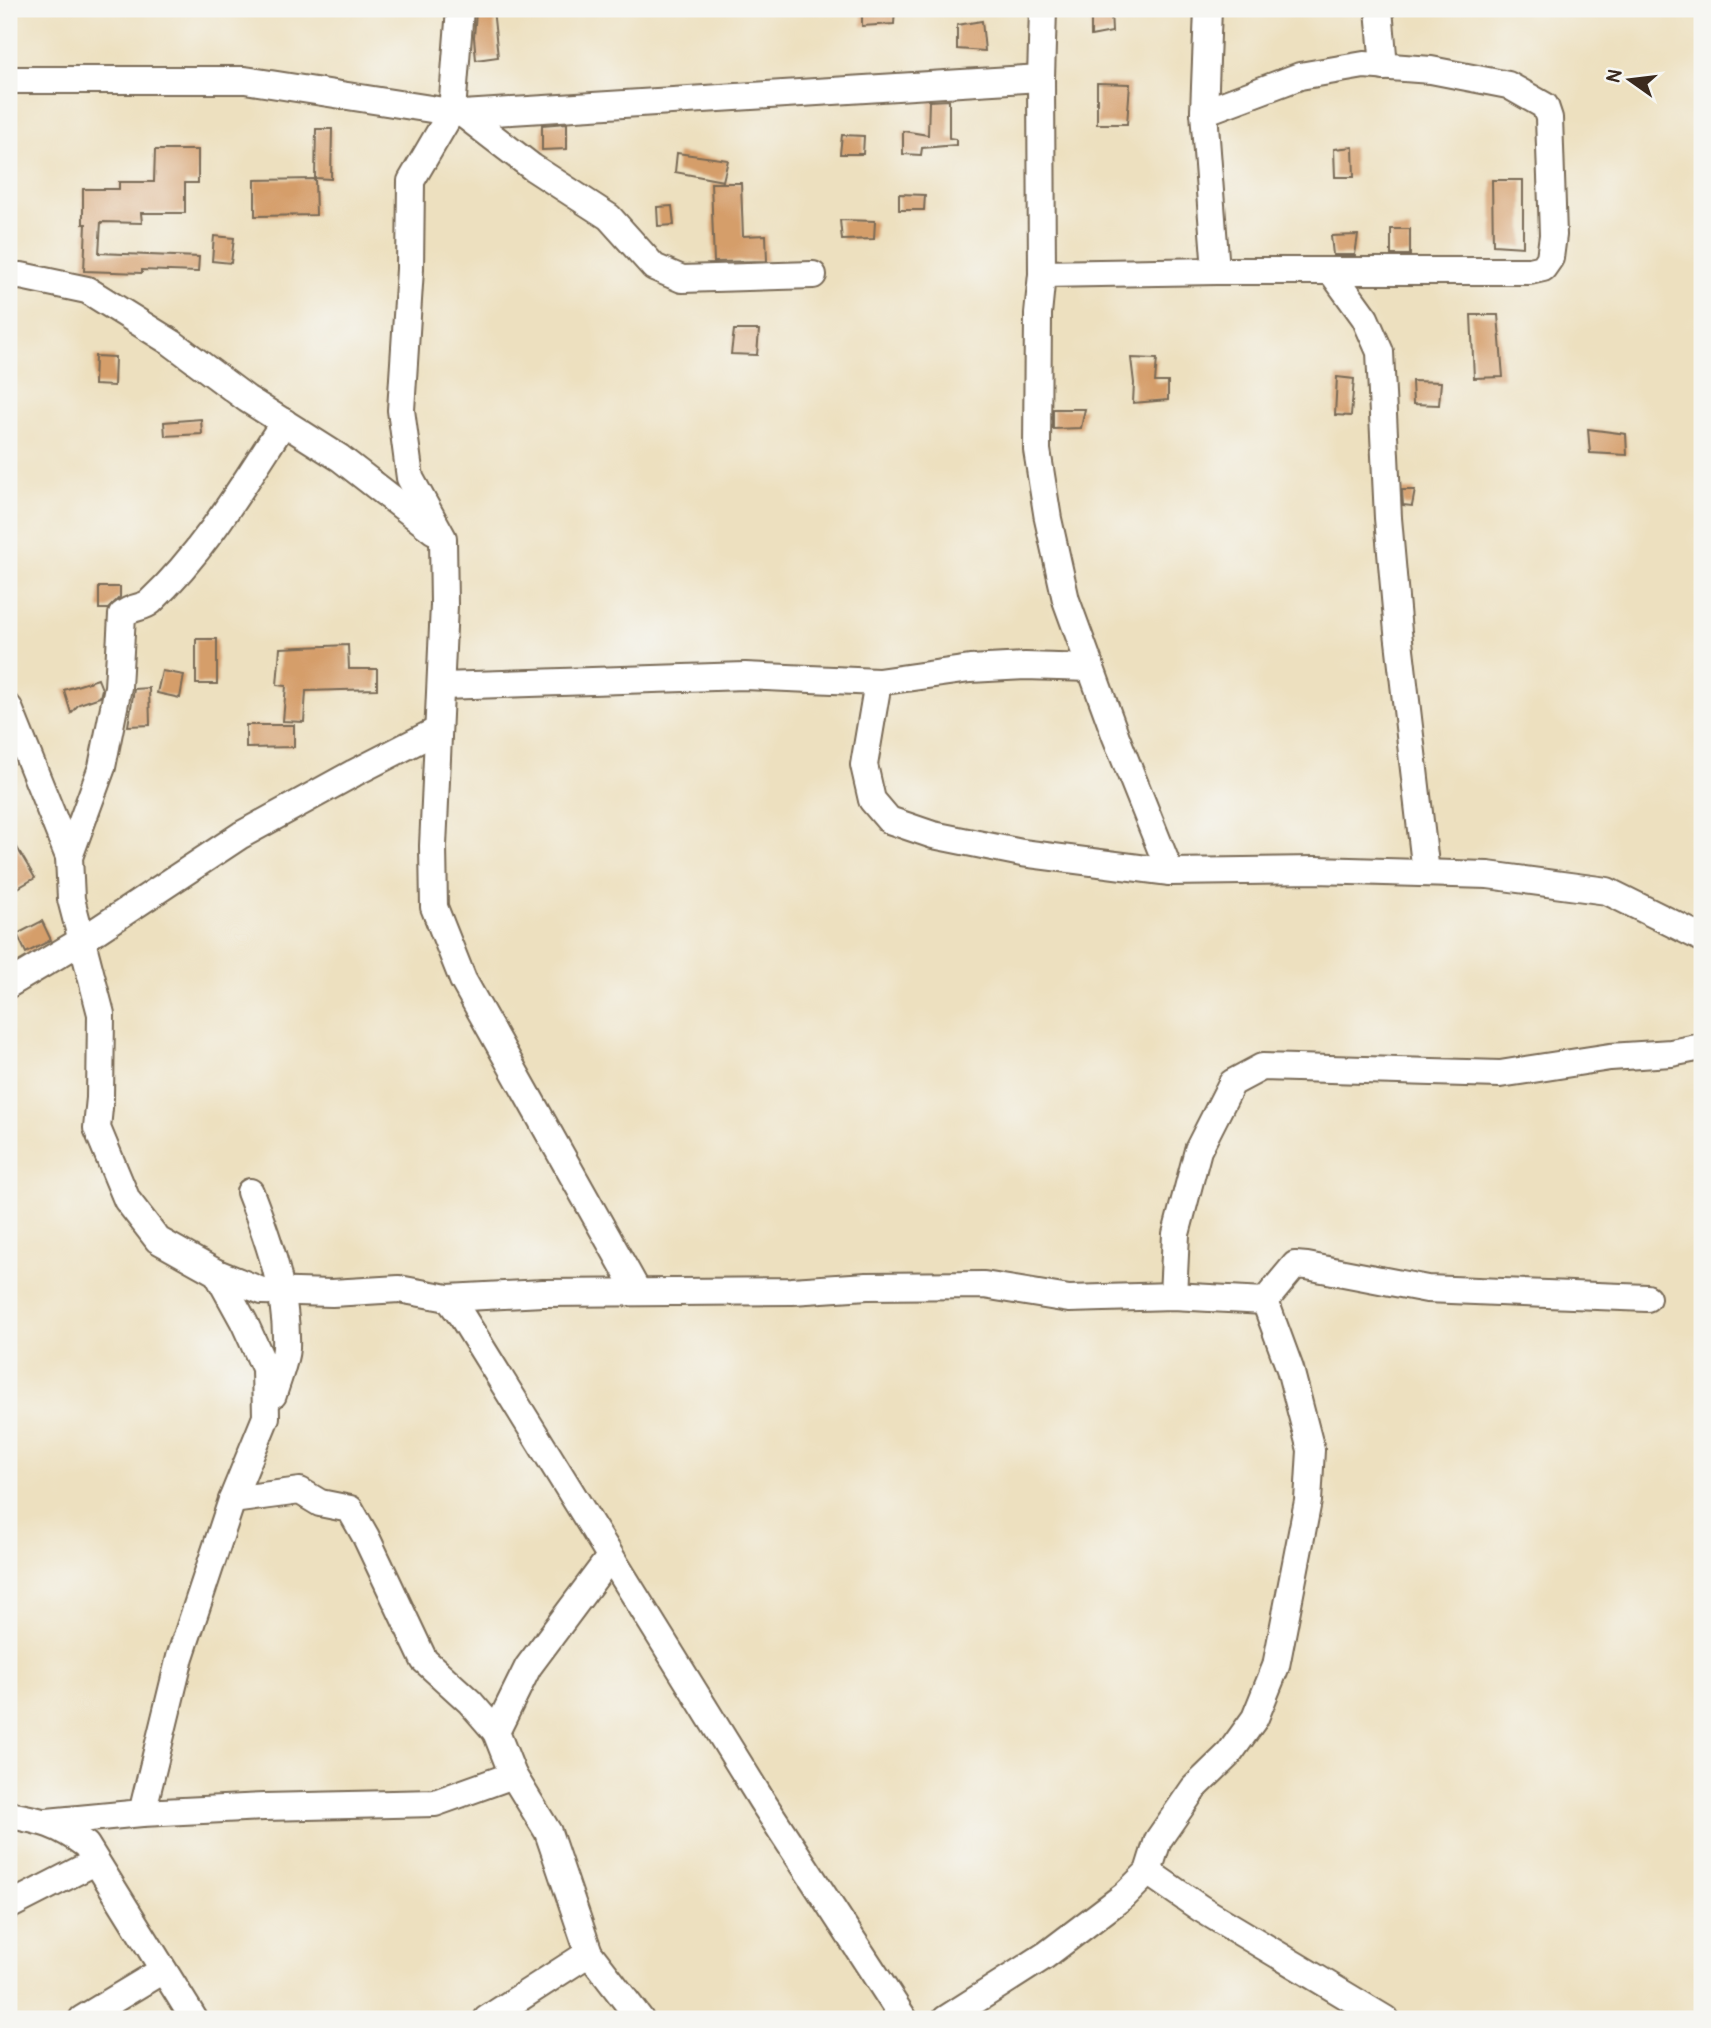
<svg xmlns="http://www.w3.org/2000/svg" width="1711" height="2028" font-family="Pangolin,sans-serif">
  <rect width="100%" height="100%" fill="#f6f6f2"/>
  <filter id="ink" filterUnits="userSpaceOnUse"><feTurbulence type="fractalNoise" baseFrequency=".0143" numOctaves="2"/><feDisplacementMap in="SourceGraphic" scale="14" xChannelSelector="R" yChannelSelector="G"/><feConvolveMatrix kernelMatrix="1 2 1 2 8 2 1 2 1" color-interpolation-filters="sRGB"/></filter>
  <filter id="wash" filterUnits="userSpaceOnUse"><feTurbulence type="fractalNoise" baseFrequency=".00686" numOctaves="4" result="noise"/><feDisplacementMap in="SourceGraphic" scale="28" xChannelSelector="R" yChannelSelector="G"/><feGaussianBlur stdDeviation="1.57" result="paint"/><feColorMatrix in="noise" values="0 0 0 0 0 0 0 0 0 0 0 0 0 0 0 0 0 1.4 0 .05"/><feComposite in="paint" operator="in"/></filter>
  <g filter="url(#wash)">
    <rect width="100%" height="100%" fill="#ede0bf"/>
    <g id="blocks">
      <!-- building -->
      <g fill="#d59e6b">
        <path d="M493,9L498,57L476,60L474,37L476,12Z"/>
        <path d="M862,9H895L894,24L862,26Z"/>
        <path d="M1091,9H1111L1112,32L1091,36Z"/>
        <path d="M982,21L985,51L957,49V25Z"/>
        <path d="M1097,83L1130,84L1127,124H1097Z"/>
        <path d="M949,100V138L956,139V145L922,148L921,155L903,154V131L928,135L929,101Z"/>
        <path d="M567,123V149L542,150V125Z"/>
        <path d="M316,129H332L331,179L315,178Z"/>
        <path d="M842,135L864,136L863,154H840Z"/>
        <path d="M1353,147L1354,177H1335L1334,149Z"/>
        <path d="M155,150H198V183H185V213H141L142,223L101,222L99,253L199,257L198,272L142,270V273L84,271L86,224H83V189H119V182H154Z"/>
        <path d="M677,153L728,160L723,181L675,172Z"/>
        <path d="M315,179L316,215L255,216V180Z"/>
        <path d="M1492,180H1523V247L1493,245Z"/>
        <path d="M711,183H741L743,236L766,235L767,261L714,262Z"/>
        <path d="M899,194L925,195L924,210H899Z"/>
        <path d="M672,206L674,225L658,226L657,207Z"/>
        <path d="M840,220L875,221L874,239L842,240Z"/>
        <rect x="1391" y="229" width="19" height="26"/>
        <path d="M1358,235L1355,255H1333L1331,236Z"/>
        <path d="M214,236L234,238L231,263L212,261Z"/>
        <path d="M1471,315H1498L1503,377L1474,378Z"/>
        <path d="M734,330H759L757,355L731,354Z"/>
        <path d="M95,356L115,357L114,386L94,385Z"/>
        <path d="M1131,358L1157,359L1155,382H1168V400L1133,403L1134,383Z"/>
        <path d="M1337,377L1354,379L1351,416L1335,415Z"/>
        <path d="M1412,381L1441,382L1439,405L1413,404Z"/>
        <path d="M1053,409H1085L1081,428L1053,429Z"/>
        <path d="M201,419L202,434L165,436L164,422Z"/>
        <path d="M1588,429L1626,434L1627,455L1590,453Z"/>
        <path d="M1402,490H1415L1412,506L1403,505Z"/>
        <path d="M99,587H120V597L108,609H99Z"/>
        <rect x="196" y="639" width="21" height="45"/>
        <path d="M348,645L349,669H377V689L306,691L304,722L283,721L286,686L277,685L280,648Z"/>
        <path d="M162,671L184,675L180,698L157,693Z"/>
        <path d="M98,679L102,689L100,697L79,704L71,713L64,690Z"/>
        <path d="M149,688L150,725L128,726L134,689Z"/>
        <path d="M246,725H294V747L246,748Z"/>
        <path d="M9,834L35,878L16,889L9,876Z"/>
        <path d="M42,921L51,940L26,953L17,934Z"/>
      </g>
    </g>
  </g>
  <g filter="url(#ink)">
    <use href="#blocks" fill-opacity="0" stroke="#796a56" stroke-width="2"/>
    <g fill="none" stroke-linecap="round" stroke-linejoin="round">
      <defs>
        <g id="minor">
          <path d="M460,9L452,111L411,181L410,269L401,410L410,478L443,538L444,605L433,846L434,907L463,980L638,1292"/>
          <path d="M1043,9L1041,78L1042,274L1038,314L1037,450L1048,519L1066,600L1116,737L1170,872"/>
          <path d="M1208,9L1204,112L1216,271"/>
          <path d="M1379,9L1384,67"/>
          <path d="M9,80H245L463,114L1041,78"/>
          <path d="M463,114L532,167L609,217L654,267L682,279L813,275"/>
          <path d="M1331,271L1365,318L1380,352L1388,518L1398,632L1426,873"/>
          <path d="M1042,274L1216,271H1530L1543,268L1550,258L1553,235L1549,118L1545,106L1508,85L1431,70L1364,65L1300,76L1204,112"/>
          <path d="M9,277L21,276L87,290L172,343L247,399L340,458L434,531"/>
          <path d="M878,682L864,765L872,800L889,820L933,835L1022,853L1170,872L1316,870L1488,875L1607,891L1702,938"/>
          <path d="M442,686L745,676L878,682L970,669L1025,666L1091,668"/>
          <path d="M9,708L69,857L71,899L101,1014L100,1098L97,1128L127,1200L158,1240L217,1273L244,1322L265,1368L266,1417L232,1500L180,1657L142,1813L47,1822"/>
          <path d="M69,857L102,767L118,687L122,615C134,605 142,609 150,602C205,550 243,485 284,422"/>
          <path d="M9,984L81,941L241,835L354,773L438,730"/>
          <path d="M250,1192C269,1241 288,1295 286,1348C285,1363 277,1380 273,1395"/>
          <path d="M217,1273L262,1291L332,1293L399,1289L448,1298L543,1293L792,1291L867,1286L984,1285L1069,1299L1173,1296L1265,1301L1295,1265L1307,1266L1427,1289L1647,1298"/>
          <path d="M1173,1296L1176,1234L1198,1150L1232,1083L1262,1067L1500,1074L1610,1057L1671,1053L1702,1047"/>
          <path d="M448,1298L463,1318L762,1801L904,2019"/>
          <path d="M232,1500L300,1491L320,1503L350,1509L366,1537L424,1660L470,1702L496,1732"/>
          <path d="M610,1557L528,1667L496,1732L513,1775L548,1832L589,1953L640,2019"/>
          <path d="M142,1813L264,1807L435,1803L513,1775"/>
          <path d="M9,1815C43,1821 57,1824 86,1845L194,2019"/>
          <path d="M1148,1872L1200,1908L1385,2019"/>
          <path d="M9,1906L95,1862"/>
          <path d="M82,2019L163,1970"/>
          <path d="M487,2019L589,1953"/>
          <path d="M946,2019L1046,1955L1125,1895L1148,1872L1158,1840L1194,1788L1229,1754L1255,1718L1276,1666L1308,1501L1311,1450L1290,1369L1265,1301"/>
        </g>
      </defs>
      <!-- minor casing -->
      <use href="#minor" stroke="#796a56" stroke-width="30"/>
      <!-- minor -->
      <use href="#minor" stroke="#fff" stroke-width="26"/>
    </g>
  </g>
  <!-- margin -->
  <rect width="1711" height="2028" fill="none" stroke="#f6f6f2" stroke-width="35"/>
  <!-- north arrow -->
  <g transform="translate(1630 80) rotate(284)" stroke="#f6f6f2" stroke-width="5" paint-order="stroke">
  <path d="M0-5L12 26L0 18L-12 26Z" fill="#3b2a1e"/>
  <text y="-10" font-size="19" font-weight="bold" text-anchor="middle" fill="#3b2a1e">N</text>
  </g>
</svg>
